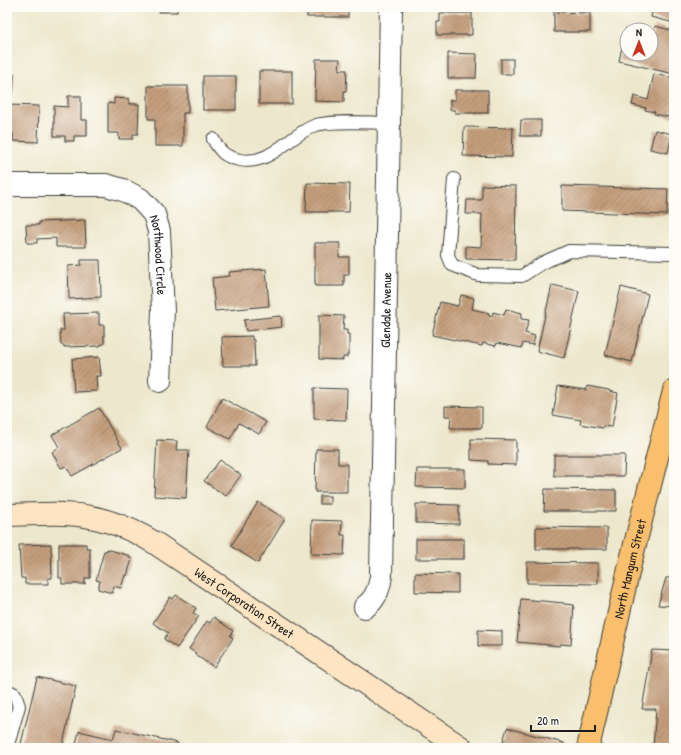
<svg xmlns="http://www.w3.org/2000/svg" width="681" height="755" font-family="'Patrick Hand',sans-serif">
  <defs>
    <pattern id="building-hatch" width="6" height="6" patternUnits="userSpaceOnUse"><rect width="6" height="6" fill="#c59f7d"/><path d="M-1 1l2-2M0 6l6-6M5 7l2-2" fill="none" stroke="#9f8166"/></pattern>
  </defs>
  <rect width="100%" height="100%" fill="#fdfcf7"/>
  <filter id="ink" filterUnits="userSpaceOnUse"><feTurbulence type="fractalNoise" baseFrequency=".025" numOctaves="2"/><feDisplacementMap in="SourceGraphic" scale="8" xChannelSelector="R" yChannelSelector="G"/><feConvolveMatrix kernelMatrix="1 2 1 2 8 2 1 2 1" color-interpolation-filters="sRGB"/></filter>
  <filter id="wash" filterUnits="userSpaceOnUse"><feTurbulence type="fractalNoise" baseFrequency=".012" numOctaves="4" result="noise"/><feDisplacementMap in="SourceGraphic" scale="16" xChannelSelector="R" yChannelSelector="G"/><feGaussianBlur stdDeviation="0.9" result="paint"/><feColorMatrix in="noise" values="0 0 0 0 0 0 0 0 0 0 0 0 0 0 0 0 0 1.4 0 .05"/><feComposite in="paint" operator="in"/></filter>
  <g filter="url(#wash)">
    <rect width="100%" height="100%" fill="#ede8cd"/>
    <g id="blocks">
      <!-- building -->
      <g fill="url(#building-hatch)">
        <rect x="159" y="7" width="18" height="5"/>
        <rect x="307" y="7" width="41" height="10"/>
        <path d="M653,7H674V23L651,17Z"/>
        <path d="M554,12L590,13V32H554Z"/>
        <path d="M440,13H472V35H437V22H440Z"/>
        <path d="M655,26L674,31V74L619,61L626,28L627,54H651V35H653Z"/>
        <path d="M448,53L477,54L476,78H448Z"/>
        <path d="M316,59H340L339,70H347L346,91H344V102L315,101Z"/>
        <rect x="501" y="59" width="12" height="15"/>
        <rect x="259" y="71" width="33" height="33"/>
        <path d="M7,74H14L13,92H7Z"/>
        <path d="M654,74L674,78V118L654,114L655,112L645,110L646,108L632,105L634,96L648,100Z"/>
        <rect x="203" y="76" width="33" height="34"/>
        <path d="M148,86H188V113H183V146H155V119H148Z"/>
        <path d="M455,90H488V113H455V110H450V100H455Z"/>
        <path d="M68,96H81V120H87V136H74V141H65V136H54V106L68,107Z"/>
        <path d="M114,98L129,99V104H139L138,134H133V139H119V133H108V103L114,104Z"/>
        <path d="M7,105L39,106L38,142L13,141V133H7Z"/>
        <path d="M521,120H541V136H520Z"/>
        <path d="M464,127L513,128L512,157L463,156Z"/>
        <path d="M655,130L672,134L668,153L650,149Z"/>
        <path d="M307,183L350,184L349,212H306Z"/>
        <path d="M482,185L516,186L515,260L466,259V246L481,247L482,214H466L467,200H482Z"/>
        <path d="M562,186L668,189L667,215L562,211Z"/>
        <path d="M85,220L86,247H56V238L37,239V243H27L26,225H39V222Z"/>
        <path d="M315,243H340L339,257H349V275H344V286H315Z"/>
        <path d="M81,260H100L101,297L69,299L68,266L81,265Z"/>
        <path d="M266,269L269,306L215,311L212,278L230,276L229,272Z"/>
        <path d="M552,285L579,291L564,358L537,351Z"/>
        <path d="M621,287L648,294L632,362L605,355Z"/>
        <path d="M461,295L474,298L472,309L489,313V316L492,317L493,312L504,315L506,309L522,313L521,319L529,320L525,333L535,336L533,345L523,343L522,348L497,343L496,346L483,343L482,346L432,335L440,302L458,306Z"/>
        <path d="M99,313V325H104V344L100,345V346L64,347V345H61L60,330H64L63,314Z"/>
        <path d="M319,315L344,316L343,330H347V334H349V354H347V357H343V360L319,359Z"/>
        <path d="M281,316L282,327L246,331L244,320Z"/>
        <path d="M252,336V340H254L255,366H223L222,337Z"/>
        <path d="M99,357L101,376H96L97,391L74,392L72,359Z"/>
        <path d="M558,386L586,390L587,386L609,390V391L618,393L612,427L603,426V428L580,424L581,420L553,415Z"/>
        <path d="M314,388L347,389L346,420L314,419Z"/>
        <path d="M222,398L266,422L259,434L239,423L230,439L207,427Z"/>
        <path d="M445,406L482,407V428H450L451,416H445Z"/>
        <path d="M99,408L122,448L72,476L66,466L61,468L52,452L59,447L52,435Z"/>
        <path d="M471,439L516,440V465L488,464V461L471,460Z"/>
        <path d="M157,440L177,441L176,450H189L186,498L154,496Z"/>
        <path d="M316,449H338V464H347V492H315Z"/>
        <path d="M554,455H625L624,476H554Z"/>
        <path d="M220,460L241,475L226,496L204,481Z"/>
        <path d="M417,469H465V488L416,487Z"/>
        <path d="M545,489L616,490V511H544Z"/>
        <rect x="320" y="496" width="10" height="8"/>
        <path d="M258,502L285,519L258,563L231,546Z"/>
        <path d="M416,504L459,505V524L416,523Z"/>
        <path d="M312,520L342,521L341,535H345L344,555L311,554Z"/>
        <path d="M536,527L607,528V549H536Z"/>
        <rect x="416" y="539" width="48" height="20"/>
        <path d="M51,544L52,578H48V584H25V578H21L19,545Z"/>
        <path d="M59,544H86V548H90V578H85V584H62V578H59Z"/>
        <path d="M107,549L130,556L129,558L132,559L127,576L125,575L121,588L114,586L112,593L98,589L100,581L96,580L104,551H107Z"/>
        <path d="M527,562L598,563V584L527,583Z"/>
        <path d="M415,573L458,574V593L415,592Z"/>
        <path d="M666,578H674V606L658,605Z"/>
        <path d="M176,595L196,608L193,613L199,616L177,648L164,639L168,633L153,623L170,597L173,599Z"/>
        <path d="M521,599L564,603V604L574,605L571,645L560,644V646L517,642Z"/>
        <path d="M214,617L233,631L230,636L233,638L214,667L195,655L196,653L189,649L207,621L210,623Z"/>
        <path d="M478,630L502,631V646H478Z"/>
        <path d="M652,650L674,651V748H653L656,709H642Z"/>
        <path d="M37,677L76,686L62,748H20Z"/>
        <path d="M507,728L564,743L563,748H501Z"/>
        <path d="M116,729L178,743L177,748H75L79,731L113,739Z"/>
      </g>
    </g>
  </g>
  <g filter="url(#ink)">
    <use href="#blocks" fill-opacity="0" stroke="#3b3b37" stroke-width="1"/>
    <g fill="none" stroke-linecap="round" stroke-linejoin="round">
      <defs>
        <g id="lane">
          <path d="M213,139C220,152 225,157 240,160C271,166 290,134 316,125C333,120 370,123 389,123"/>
          <path d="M454,179L448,255L452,265L478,275L522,276L542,263L569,251L674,253"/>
          <path d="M7,690L15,694L19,706L7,748"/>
        </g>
        <g id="street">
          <path id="s1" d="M7,185H106L123,190L140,199L154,214L159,231L163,311L160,381"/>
          <path id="s2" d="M365,607C376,599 379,589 381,576L391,7"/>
        </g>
        <g id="secondary">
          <path id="s3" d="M7,515C26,515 46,513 65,514C98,515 127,526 155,543L462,748"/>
        </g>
        <g id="primary">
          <path id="s4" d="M588,748L631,560L674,391"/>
        </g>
      </defs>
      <!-- lane casing -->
      <use href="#lane" stroke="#3b3b37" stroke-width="14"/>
      <!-- street casing -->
      <use href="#street" stroke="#3b3b37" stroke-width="24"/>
      <!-- secondary casing -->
      <use href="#secondary" stroke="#3b3b37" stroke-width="24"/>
      <!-- primary casing -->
      <use href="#primary" stroke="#3b3b37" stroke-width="24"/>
      <!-- lane -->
      <use href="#lane" stroke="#fff" stroke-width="12"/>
      <!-- street -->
      <use href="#street" stroke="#fff" stroke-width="22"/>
      <!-- secondary -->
      <use href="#secondary" stroke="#fde5c4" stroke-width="22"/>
      <!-- primary -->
      <use href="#primary" stroke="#f9bf6c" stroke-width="22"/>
    </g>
  </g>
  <g text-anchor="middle" stroke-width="3.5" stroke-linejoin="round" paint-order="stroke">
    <!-- street labels -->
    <g font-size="13" fill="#1c1c1c" stroke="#fdfcf7">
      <text dy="5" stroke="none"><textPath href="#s1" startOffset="198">Northwood Circle</textPath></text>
      <text dy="5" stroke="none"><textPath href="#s2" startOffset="302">Glendale Avenue</textPath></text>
      <text dy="5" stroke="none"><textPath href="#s4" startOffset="184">North Mangum Street</textPath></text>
      <text dy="5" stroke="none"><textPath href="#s3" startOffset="261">West Corporation Street</textPath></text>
    </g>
  </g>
  <!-- margin -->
  <rect width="681" height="755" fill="none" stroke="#fdfcf7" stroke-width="24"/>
  <!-- north arrow -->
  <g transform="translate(639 42)"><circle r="19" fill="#fdfcf7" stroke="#a3a29f"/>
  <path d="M0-3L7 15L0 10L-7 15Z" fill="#c8321e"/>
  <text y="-6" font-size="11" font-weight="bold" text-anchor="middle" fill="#1c1c1c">N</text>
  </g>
  <!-- scale -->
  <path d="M531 725v6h64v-6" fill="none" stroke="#1c1c1c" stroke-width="2"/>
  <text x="537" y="725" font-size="12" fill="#1c1c1c" stroke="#fdfcf7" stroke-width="3" paint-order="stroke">20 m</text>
</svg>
